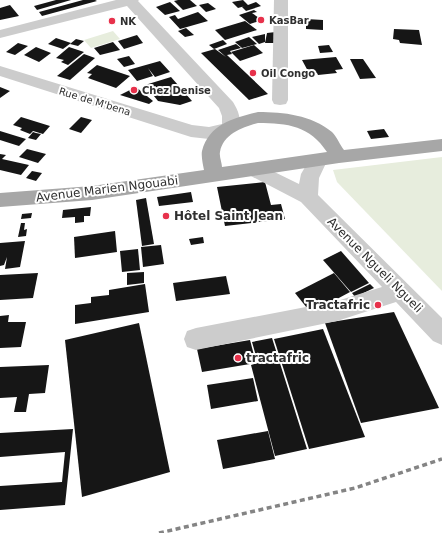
<svg xmlns="http://www.w3.org/2000/svg" width="442" height="533" font-family="'DejaVu Sans',sans-serif">
  <rect width="100%" height="100%" fill="#fff"/>
  <!-- green -->
  <g fill="#e7eddd">
    <path d="M113,31L120,39L91,48L84,40Z"/>
    <path d="M442,157V291L337,182L333,170Z"/>
  </g>
  <!-- building -->
  <g fill="#161616">
    <path d="M56,0H71L37,10L34,6Z"/>
    <path d="M83,0H95L97,1L42,16L39,12Z"/>
    <path d="M178,0H190L197,6L183,10L174,1Z"/>
    <path d="M243,0L248,5L256,2L261,6L246,11L242,7L245,6L238,8L232,2Z"/>
    <path d="M170,2L180,11L165,15L156,7Z"/>
    <path d="M208,3L216,9L206,12L199,5Z"/>
    <path d="M10,5L19,16L0,20V8Z"/>
    <path d="M254,10L257,12L252,13L262,20L250,24L239,15Z"/>
    <path d="M198,12L208,21L180,29L169,17L175,15L178,19Z"/>
    <path d="M306,19L323,20V30L306,29Z"/>
    <path d="M245,21L257,30L225,40L215,30Z"/>
    <path d="M186,28L194,35L185,37L178,31Z"/>
    <path d="M394,29L419,30L422,45L400,43L399,40L393,39Z"/>
    <path d="M276,32L275,43H265L267,33Z"/>
    <path d="M265,34V42L259,44L252,37Z"/>
    <path d="M137,35L143,43L124,49L118,41Z"/>
    <path d="M249,37L257,44L242,48L235,42Z"/>
    <path d="M56,38L71,43L63,49L48,44Z"/>
    <path d="M76,39L84,41L78,46L70,44Z"/>
    <path d="M223,40L227,44L214,49L209,45Z"/>
    <path d="M113,42L120,50L100,55L94,48Z"/>
    <path d="M18,43L28,46L15,55L6,52Z"/>
    <path d="M236,44L241,48L230,51L232,54L227,55L268,94L249,100L201,53L215,49L226,57L218,50Z"/>
    <path d="M254,45L263,53L240,61L231,52Z"/>
    <path d="M329,45L333,52L320,53L318,46Z"/>
    <path d="M36,47L51,53L39,62L24,55Z"/>
    <path d="M69,47L84,52L68,65L61,62L64,60L56,58Z"/>
    <path d="M84,54L95,58L70,80L57,76Z"/>
    <path d="M129,56L135,64L124,67L117,59Z"/>
    <path d="M336,57L343,69L335,70L337,73L318,75L317,73H309L302,60Z"/>
    <path d="M350,59H363L376,78L360,79Z"/>
    <path d="M160,61L170,72L155,77L148,68L153,76L137,81L128,70Z"/>
    <path d="M97,65L130,76L116,88L88,78L92,74L87,73Z"/>
    <path d="M171,77L192,101L180,105L158,101L145,85Z"/>
    <path d="M0,87L10,91L0,98Z"/>
    <path d="M136,87L153,101L149,104L120,95Z"/>
    <path d="M21,117L50,126L43,134L33,131L30,134L20,130L22,128L13,125Z"/>
    <path d="M81,117L92,120L81,133L69,129Z"/>
    <path d="M384,129L389,137L371,139L367,131Z"/>
    <path d="M0,131L26,139L19,146L0,140Z"/>
    <path d="M33,132L36,133L41,134L36,140L28,138Z"/>
    <path d="M27,149L46,154L38,163L19,157Z"/>
    <path d="M0,154L6,155L2,159L29,165L21,175L0,170Z"/>
    <path d="M32,171L42,173L36,181L26,178Z"/>
    <path d="M265,182L271,205L281,204L285,219L225,226L217,187Z"/>
    <path d="M191,192L193,202L159,206L157,197Z"/>
    <path d="M146,198L154,244L142,246L136,200Z"/>
    <path d="M91,207L90,216H84V222L75,223V217L62,218L63,210Z"/>
    <path d="M32,213L31,218L21,219L22,214Z"/>
    <path d="M21,223H25L24,230L27,229L26,236L18,237Z"/>
    <path d="M115,231L117,252L75,258L74,237Z"/>
    <path d="M203,237L204,243L191,245L189,239Z"/>
    <path d="M25,241L20,267L5,269L7,257L4,265L0,266V243Z"/>
    <path d="M161,245L164,264L143,267L141,247Z"/>
    <path d="M138,249L140,270L122,272L120,251Z"/>
    <path d="M341,251L369,283L351,292L323,260Z"/>
    <path d="M144,272V283L127,285V273Z"/>
    <path d="M38,273L33,298L0,300V275Z"/>
    <path d="M334,273L350,292L311,313L295,293Z"/>
    <path d="M226,276L230,294L176,301L173,283Z"/>
    <path d="M145,284L149,312L75,324V305L91,303V297L109,295V290Z"/>
    <path d="M370,284L374,288L355,297L352,293Z"/>
    <path d="M394,312L439,408L361,423L325,323Z"/>
    <path d="M9,315L8,322H26L21,347L0,348V316Z"/>
    <path d="M139,323L170,472L82,497L65,340Z"/>
    <path d="M323,329L365,437L309,449L274,339Z"/>
    <path d="M272,338L307,449L275,456L251,365L258,363L252,342Z"/>
    <path d="M250,340L256,363L202,372L197,349Z"/>
    <path d="M49,365L45,393L29,394L26,412H14L17,397L0,398V367Z"/>
    <path d="M253,378L258,401L211,409L207,385Z"/>
    <path d="M73,429L65,505L0,510V486L62,482L65,452L0,457V433Z"/>
    <path d="M268,431L275,459L223,469L217,440Z"/>
  </g>
  <g fill="none" stroke-linecap="round" stroke-linejoin="round">
    <!-- minor -->
    <g fill="#ccc" fill-rule="evenodd">
      <path d="M116,0H139L138,1L233,102C238,110 243,121 237,130L209,139L191,137L0,76V66L192,125L209,127L222,124V116L219,108L127,6L0,38V30Z"/>
      <path d="M274,0H288V100L286,104L280,105L274,104L272,100Z"/>
      <path d="M318,155L325,157L327,161L319,178L318,195L442,318V345L433,341L396,302L337,321L196,350L187,347L184,339L187,331L196,328L337,301L382,287L301,202L249,175L247,170L249,165L256,163L299,184L301,174L311,157Z"/>
    </g>
    <!-- major -->
    <path fill="#a7a7a7" fill-rule="evenodd" d="M258,112C284,112 311,115 332,132C337,137 340,145 344,150L442,139V151L339,163L92,200L0,207V193L92,186L204,170C203,165 201,156 202,151C209,124 234,118 258,112ZM258,123C288,123 310,126 327,152L222,167C222,163 219,156 220,152C223,134 243,127 258,123Z"/>
    <!-- rail -->
    <path stroke="#848484" stroke-width="3.5" stroke-dasharray="5 3.5" stroke-linecap="butt" d="M159,533L355,488L442,459"/>
  </g>
  <!-- markers -->
  <g fill="#e7314b" stroke="#fff" stroke-width="1.5">
    <circle cx="261" cy="20" r="4"/>
    <circle cx="112" cy="21" r="4"/>
    <circle cx="253" cy="73" r="4"/>
    <circle cx="134" cy="90" r="4"/>
    <circle cx="166" cy="216" r="4"/>
    <circle cx="378" cy="305" r="4"/>
    <circle cx="238" cy="358" r="4"/>
  </g>
  <g text-anchor="middle" stroke-width="4" stroke-linejoin="round" paint-order="stroke">
    <!-- far-poi labels -->
    <g font-size="10" font-weight="bold" fill="#2f2f2f" stroke="#fff" text-anchor="start">
      <text x="269" y="24">KasBar</text>
      <text x="120" y="25">NK</text>
      <text x="261" y="77">Oil Congo</text>
      <text x="142" y="94">Chez Denise</text>
    </g>
    <!-- far-street labels -->
    <g font-size="10" fill="#2f2f2f" stroke="#fff">
      <text transform="translate(95 101) rotate(17)" y="4">Rue de M'bena</text>
    </g>
    <!-- street labels -->
    <g font-size="12" fill="#2f2f2f" stroke="#fff">
      <text transform="translate(107 189) rotate(-7)" y="4">Avenue Marien Ngouabi</text>
      <text transform="translate(375 265) rotate(45)" y="4">Avenue Ngueli Ngueli</text>
    </g>
    <!-- poi labels -->
    <g font-size="12" font-weight="bold" fill="#2f2f2f" stroke="#fff" text-anchor="start">
      <text x="174" y="220">Hôtel Saint Jean</text>
      <text x="370" y="309" text-anchor="end">Tractafric</text>
      <text x="246" y="362">tractafric</text>
    </g>
  </g>
</svg>
